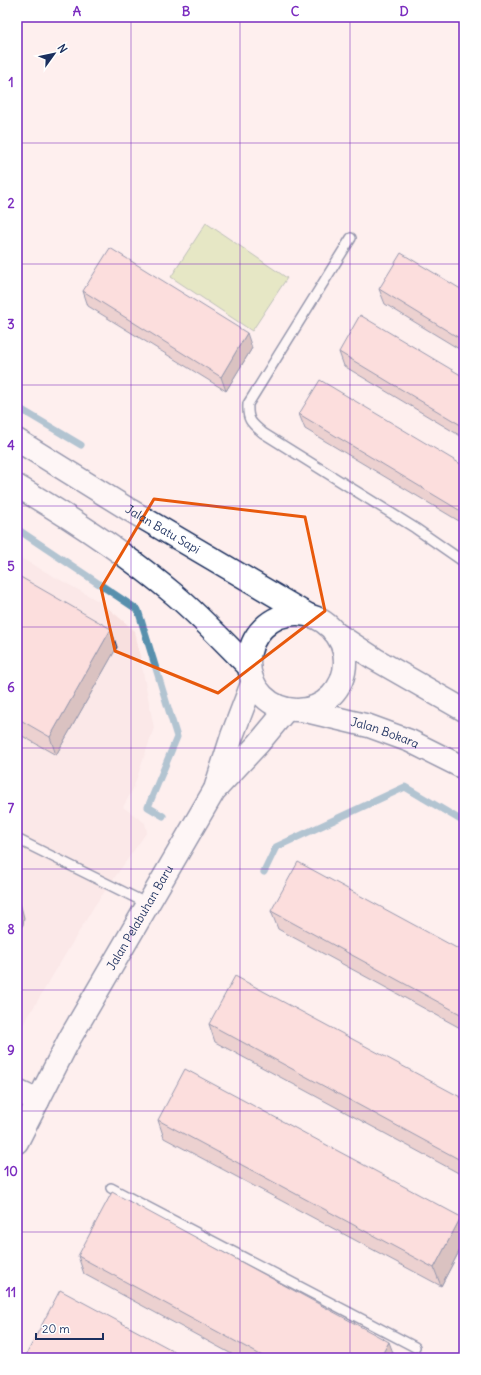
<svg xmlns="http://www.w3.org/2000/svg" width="481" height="1375" font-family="Delius,sans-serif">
  <rect width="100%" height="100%" fill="#feefee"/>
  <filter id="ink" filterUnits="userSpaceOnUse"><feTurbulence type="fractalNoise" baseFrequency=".025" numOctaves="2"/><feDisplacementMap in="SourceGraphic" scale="8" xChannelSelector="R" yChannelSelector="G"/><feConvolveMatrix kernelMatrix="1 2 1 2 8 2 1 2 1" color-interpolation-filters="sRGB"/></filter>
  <g filter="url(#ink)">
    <!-- built -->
    <path fill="#f8e0df" d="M17,556L102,603L135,631L154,728L133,789L123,807L145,823L147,832L95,905L17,1035Z"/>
    <!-- green -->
    <path fill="#cade93" stroke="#728678" d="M206,223L287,278L252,331L171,277Z"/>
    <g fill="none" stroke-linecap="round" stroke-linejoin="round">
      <!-- stream -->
      <g stroke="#5990ad" stroke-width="7">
        <path d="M17,407L81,445"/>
        <path d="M17,529L138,610L177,737L148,807L163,816"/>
        <path d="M264,872L276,847L405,787L464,822"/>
      </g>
      <defs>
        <g id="service">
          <path d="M351,238L248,404C247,420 251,423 263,433L415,528L464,562"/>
          <path d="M17,839L148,904"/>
          <path d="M111,1188L415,1347"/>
        </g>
        <g id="tertiary">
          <path d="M216,786L232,736L253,681"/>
          <path d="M17,1091L38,1101"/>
          <path id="s1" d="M17,1142L70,1038L214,791L258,744L287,709"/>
        </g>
        <g id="primary">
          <path id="s2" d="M17,440L128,509L310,616"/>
          <path d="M17,486C73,519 124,552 175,595C201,617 225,643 249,667"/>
          <circle cx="297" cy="662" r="48"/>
          <path d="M334,632L375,659L464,710"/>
          <path id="s3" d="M302,710L369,726L410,741L464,768"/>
        </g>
      </defs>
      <!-- service casing -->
      <use href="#service" stroke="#1b2f5e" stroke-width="12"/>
      <!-- tertiary casing -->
      <use href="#tertiary" stroke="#1b2f5e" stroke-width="25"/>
      <!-- primary casing -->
      <use href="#primary" stroke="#1b2f5e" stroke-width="25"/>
      <!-- service -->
      <use href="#service" stroke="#fff" stroke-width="9"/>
      <!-- tertiary -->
      <use href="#tertiary" stroke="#fff" stroke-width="22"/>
      <!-- primary -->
      <use href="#primary" stroke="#fff" stroke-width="22"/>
    </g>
    <!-- wall -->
    <g fill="#d7adab" stroke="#1b2f5e">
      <path d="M379,289L464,291V352L385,304Z"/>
      <path d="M83,291L252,348L226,391L88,306Z"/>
      <path d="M339,352L464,377V438L344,366Z"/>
      <path d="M299,414L464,466V524L305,429Z"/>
      <path d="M17,575L117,647L56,755L17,733Z"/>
      <path d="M271,911L464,952V1030L278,929Z"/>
      <path d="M209,1024L464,1099V1176L215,1042Z"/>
      <path d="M158,1120L461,1217L464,1225V1242L441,1286L164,1138Z"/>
      <path d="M78,1256L395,1358H239L84,1274Z"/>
    </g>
    <!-- shaded-wall -->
    <g fill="#af8d8b" stroke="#1b2f5e">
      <path d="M247,333L252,348L226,391L221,377Z"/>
      <path d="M111,629L117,647L56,755L50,737Z"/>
      <path d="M19,900L22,910L24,918L23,925L17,932V917Z"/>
      <path d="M461,1217L464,1225V1242L441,1286L434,1268Z"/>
      <path d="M389,1342L395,1358H380Z"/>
    </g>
    <!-- building -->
    <g fill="#fac9c7" stroke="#1b2f5e">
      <path d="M110,248L247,333L221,377L83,291Z"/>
      <path d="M401,253L464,291V341L379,289Z"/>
      <path d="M360,315L464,377V427L339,352Z"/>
      <path d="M320,380L464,466V513L299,414Z"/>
      <path d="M17,575L111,629L50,737L17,718Z"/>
      <path d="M298,862L464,952V1016L271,911Z"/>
      <path d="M17,898L19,900L20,907L19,914L17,917Z"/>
      <path d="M235,976L464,1099V1162L209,1024Z"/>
      <path d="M185,1069L461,1217L434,1268L158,1120Z"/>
      <path d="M112,1192L389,1342L380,1358H266L78,1256Z"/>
      <path d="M60,1290L187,1358H28L25,1357Z"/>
    </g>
  </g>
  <!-- marked area -->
  <path d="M0 0H481V1375H0ZM154,499L305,517L325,611L218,693L115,651L101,588Z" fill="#feefee" fill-opacity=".55" fill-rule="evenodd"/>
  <path fill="none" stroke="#e8590c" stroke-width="3" stroke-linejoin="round" d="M154,499L305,517L325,611L218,693L115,651L101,588Z"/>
  <!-- grid -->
  <path fill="none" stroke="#7b2cbf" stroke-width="1" stroke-opacity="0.55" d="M131,17V1358M240,17V1358M350,17V1358M17,143H464M17,264H464M17,385H464M17,506H464M17,627H464M17,748H464M17,869H464M17,990H464M17,1111H464M17,1232H464"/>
  <g text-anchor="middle" stroke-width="3" stroke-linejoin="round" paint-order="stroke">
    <!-- street labels -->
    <g font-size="12" fill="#1b2f5e" stroke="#fff">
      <text dy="4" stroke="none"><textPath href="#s2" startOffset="171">Jalan Batu Sapi</textPath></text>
      <text dy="4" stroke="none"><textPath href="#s3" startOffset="86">Jalan Bokara</textPath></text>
      <text dy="4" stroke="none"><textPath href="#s1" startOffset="256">Jalan Pelabuhan Baru</textPath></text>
    </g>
  </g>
  <!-- margin -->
  <rect width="481" height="1375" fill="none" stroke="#fff" stroke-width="44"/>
  <!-- north arrow -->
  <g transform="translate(54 54) rotate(57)" stroke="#ffffff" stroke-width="3" paint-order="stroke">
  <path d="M0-3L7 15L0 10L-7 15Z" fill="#1b2f5e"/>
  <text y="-6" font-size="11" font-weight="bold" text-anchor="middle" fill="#1b2f5e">N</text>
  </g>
  <!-- scale -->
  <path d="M36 1333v6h67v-6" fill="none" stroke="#1b2f5e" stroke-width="2"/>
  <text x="42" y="1333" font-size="12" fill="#1b2f5e" stroke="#ffffff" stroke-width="3" paint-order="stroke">20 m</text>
  <rect x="22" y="22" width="437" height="1331" fill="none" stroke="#7b2cbf" stroke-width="1.5"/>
  <g font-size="13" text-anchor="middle" font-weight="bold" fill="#7b2cbf">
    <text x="77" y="16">A</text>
    <text x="186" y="16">B</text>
    <text x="295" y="16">C</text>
    <text x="404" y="16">D</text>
    <text x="11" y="87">1</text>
    <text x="11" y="208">2</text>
    <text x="11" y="329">3</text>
    <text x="11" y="450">4</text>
    <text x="11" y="571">5</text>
    <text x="11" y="692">6</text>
    <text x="11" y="813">7</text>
    <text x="11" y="934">8</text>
    <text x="11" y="1055">9</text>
    <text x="11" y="1176">10</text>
    <text x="11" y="1297">11</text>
  </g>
</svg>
